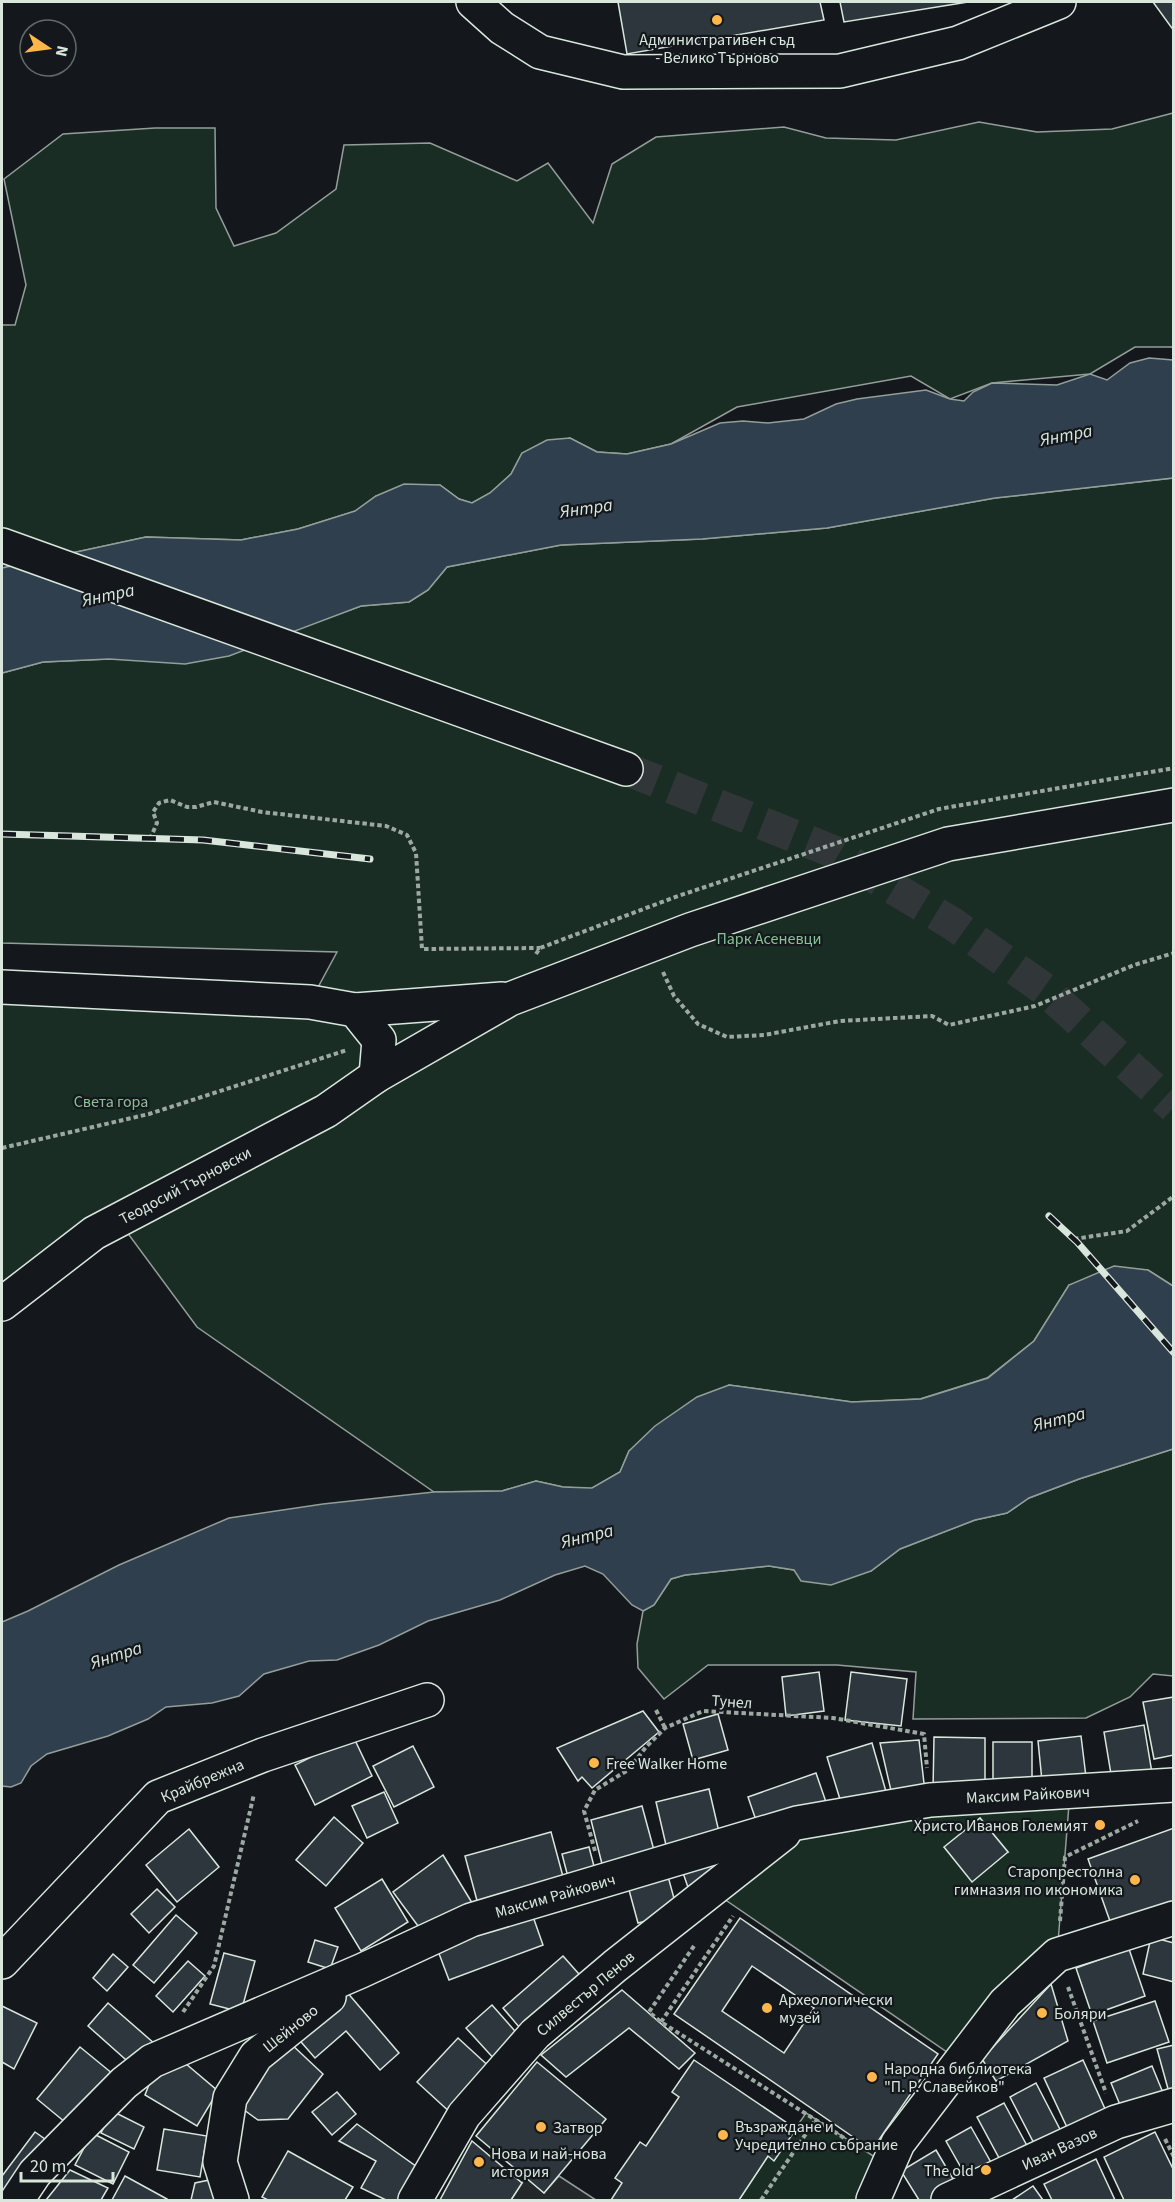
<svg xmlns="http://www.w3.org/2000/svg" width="1175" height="2202" font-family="'Source Sans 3',sans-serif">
  <rect width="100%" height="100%" fill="#14181c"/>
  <!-- green -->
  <g fill="#1a2d24" stroke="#939e99" stroke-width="1.5" fill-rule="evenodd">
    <path d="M1173,113V347H1135L1090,374L992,383L950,399L911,376L737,407L671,444L627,454L597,452L570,438L522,453L511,474L490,493L472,503L459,499L440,485L376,496L356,511L298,529L241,540L146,537L2,568V325H15L26,285L4,179L63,134L155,128H215L216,208L234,246L276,233L336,189L344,145L430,143L517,181L548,163L593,223L612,164L656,137L784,127L826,138L896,140L979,122L1037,132L1112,129Z"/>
    <path d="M1173,478V1286L1148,1270L1069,1285L1034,1341L987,1378L920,1399L852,1402L729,1385L629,1451L620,1472L591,1489L563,1487L536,1481L502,1491L434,1492L197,1327L118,1220L2,1304V987L310,1002L337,952L2,943V673L43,662L109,659L325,619L361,606L409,602L428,590L447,567L561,545L702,539L827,528L995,498Z"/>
    <path d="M1173,1449V1676L1153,1674L1130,1697L1086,1718L913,1719L916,1672L837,1665H708L664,1699L638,1668L637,1644L643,1611L654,1605L671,1579L685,1575L769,1566L794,1570L871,1571L900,1549L975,1520L1007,1513L1029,1498L1079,1479Z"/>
    <path d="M1070,1792L1057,1955L960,2061L711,1890L797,1823ZM980,1818L1008,1852L945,1847Z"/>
    <path d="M806,2113L889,2166L873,2200H739L768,2156L774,2160Z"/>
  </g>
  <!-- parking -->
  <path fill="#24282b" stroke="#939e99" stroke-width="1.5" d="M559,2176L596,2200H511L526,2177L544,2193Z"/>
  <!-- water -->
  <g fill="#2f3f4d" stroke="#939e99" stroke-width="1.5">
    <path d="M1149,358L1173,360V478L995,498L827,528L702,539L561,545L447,567L428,590L409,602L361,606L229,656L185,664L109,659L43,662L2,673V568L146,537L241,540L298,529L355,511L376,496L404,484L440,485L459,499L472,503L490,493L511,474L522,453L547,440L570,438L597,452L627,454L671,444L720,423L743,421L768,423L804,419L836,404L857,399L926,390L950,399L964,401L973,392L992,383L1057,385L1090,374L1107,380L1130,363Z"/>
    <path d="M1114,1266L1148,1270L1173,1286V1449L1079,1479L1029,1498L1007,1513L975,1520L900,1549L871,1571L831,1585L801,1581L794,1570L769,1566L685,1575L671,1579L654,1605L643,1611L632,1605L603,1574L585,1566L555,1575L500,1600L428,1621L379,1645L337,1660L309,1661L264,1674L239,1696L212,1703L166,1707L148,1719L108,1736L47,1754L31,1766L21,1783L11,1787L2,1786V1622L28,1611L119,1565L229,1518L323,1504L434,1492L502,1491L536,1481L563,1487L592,1488L620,1472L629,1451L655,1426L697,1397L729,1385L852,1402L921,1399L988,1378L1034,1341L1069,1285Z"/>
  </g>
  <!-- building -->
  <g fill="#2c363c" stroke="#d8e6dc" stroke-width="1.5" fill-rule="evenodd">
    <path d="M618,2H820L824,20L627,54Z"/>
    <path d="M840,2H968L844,22Z"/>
    <path d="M1153,2H1174V31Z"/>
    <path d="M819,1672L824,1711L786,1716L782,1677Z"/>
    <path d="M851,1672L907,1679L901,1726L845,1720Z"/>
    <path d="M1174,1697V1755L1154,1759L1143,1702Z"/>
    <path d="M643,1711L659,1732L592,1788L582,1777L578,1781L557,1748Z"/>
    <path d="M718,1714L728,1750L693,1760L683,1724Z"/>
    <path d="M1144,1725L1152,1773L1112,1780L1104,1732Z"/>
    <path d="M353,1736L372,1776L315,1805L295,1765Z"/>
    <path d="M1081,1736L1086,1777L1042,1781L1038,1741Z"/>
    <path d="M934,1737L985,1738V1791H933Z"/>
    <path d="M919,1740L925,1792L892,1795L880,1743Z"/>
    <rect x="993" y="1742" width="39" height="43"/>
    <path d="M872,1743L887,1795L843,1809L827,1757Z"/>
    <path d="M413,1746L434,1787L394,1807L373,1766Z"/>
    <path d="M816,1773L827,1805L759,1829L748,1797Z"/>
    <path d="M709,1789L719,1832L666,1845L656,1802Z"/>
    <path d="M384,1792L398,1823L367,1838L352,1806Z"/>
    <path d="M642,1806L655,1854L603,1868L591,1820Z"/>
    <path d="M334,1817L363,1843L326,1886L296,1860Z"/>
    <path d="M980,1818L1008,1852L972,1882L944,1847Z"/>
    <path d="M1174,1828V1902L1111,1924L1088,1859Z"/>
    <path d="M189,1829L219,1867L177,1902L146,1865Z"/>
    <path d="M551,1832L565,1884L479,1908L465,1856Z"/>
    <path d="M589,1847L596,1874L569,1881L562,1854Z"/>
    <path d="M732,1849L692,1899L680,1864Z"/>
    <path d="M443,1855L474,1906L421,1930L393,1892Z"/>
    <path d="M666,1869L678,1913L638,1923L626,1879Z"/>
    <path d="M382,1879L408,1922L361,1951L335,1908Z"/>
    <path d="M157,1889L175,1907L149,1933L131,1914Z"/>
    <path d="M530,1908L543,1945L449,1980L435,1943Z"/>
    <path d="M176,1915L197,1933L154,1983L133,1965Z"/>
    <path d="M740,1918L938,2054L872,2150L674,2014ZM752,1966L814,2008L784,2053L722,2011Z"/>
    <path d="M1151,1937L1174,1943V1982L1143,1974Z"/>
    <path d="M315,1940L338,1947L330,1969L308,1962Z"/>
    <path d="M1129,1949L1145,1996L1092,2015L1076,1968Z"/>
    <path d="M224,1953L255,1961L241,2012L210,2004Z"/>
    <path d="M113,1954L128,1967L107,1991L93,1978Z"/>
    <path d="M563,1956L586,1982L525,2034L503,2008Z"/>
    <path d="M188,1961L205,1976L173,2012L156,1996Z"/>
    <path d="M1051,1984L1068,2041L996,2081L982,2059Z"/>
    <path d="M622,1990L695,2053L679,2069L629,2028L566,2077L541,2055Z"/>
    <path d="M346,1991L399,2053L380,2070L346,2031L315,2058L295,2035Z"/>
    <path d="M1155,2001L1169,2042L1107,2063L1093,2021Z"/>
    <path d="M108,2003L155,2044L134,2067L88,2026Z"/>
    <path d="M492,2005L521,2038L496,2061L466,2028Z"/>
    <path d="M2,2006L37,2023L14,2069L2,2062Z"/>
    <path d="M458,2038L494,2071L453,2115L417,2082Z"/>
    <path d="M289,2042L323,2074L288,2119L258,2120L240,2107L251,2069Z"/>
    <path d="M1174,2045V2095L1170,2096L1157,2049Z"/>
    <path d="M80,2047L113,2074L71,2127L37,2099Z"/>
    <path d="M179,2058L218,2091L197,2126L145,2095L156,2067Z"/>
    <path d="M694,2060L796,2129L774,2161L768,2156L739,2200H611L622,2183L615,2178L640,2142L646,2146L679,2097L672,2092Z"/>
    <path d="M1083,2060L1110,2120L1072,2138L1044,2078Z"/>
    <path d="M537,2062L606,2119L544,2193L476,2136Z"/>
    <path d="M1152,2066L1166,2100L1125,2117L1111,2083Z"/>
    <path d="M1036,2083L1065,2139L1039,2153L1010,2097Z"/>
    <path d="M337,2092L356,2114L332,2135L312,2112Z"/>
    <path d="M1004,2103L1032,2155L1005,2169L977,2117Z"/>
    <path d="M112,2111L144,2127L134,2149L101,2133Z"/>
    <path d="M357,2124L424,2172L405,2200H386L361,2188L376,2161L339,2141Z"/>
    <path d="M971,2127L997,2173L972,2187L946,2141Z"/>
    <path d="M164,2129L207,2136L200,2177L157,2170Z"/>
    <path d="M35,2132L52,2144L2,2200V2176Z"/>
    <path d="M1155,2132L1174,2171V2200H1124L1104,2157Z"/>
    <path d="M92,2133L129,2152L113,2184L75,2165Z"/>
    <path d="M472,2141L522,2183L511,2200H440Z"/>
    <path d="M936,2150L959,2189L940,2200H919L901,2171Z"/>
    <path d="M288,2151L353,2187L345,2200H268L262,2197Z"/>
    <path d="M1096,2159L1115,2200H1052L1044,2184Z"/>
    <path d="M70,2170L108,2188L101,2200H46Z"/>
    <path d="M125,2176L167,2199L166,2200H112Z"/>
    <path d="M219,2178L223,2200H191L195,2183Z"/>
    <path d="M1033,2186L1043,2200H1012Z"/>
  </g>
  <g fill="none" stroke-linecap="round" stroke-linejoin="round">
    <!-- major-tunnel -->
    <path stroke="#313739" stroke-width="33" stroke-dasharray="33 16" stroke-linecap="butt" d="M626,769L832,851L953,924L1044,989L1174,1107"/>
    <defs>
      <g id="minor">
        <path d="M473,2L502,28L540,52L623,72L840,71L958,43L1059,2"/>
        <path d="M2,987L310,1002L355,1010L379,1040L376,1076"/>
        <path d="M355,1010L502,999"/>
        <path d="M2,1304L94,1233L326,1111L376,1076L510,999L690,930L948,844L1174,805"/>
        <path d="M2,1962L158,1797L263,1755L427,1700"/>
        <path d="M17,2200L35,2173L124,2083L152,2061L361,1971L471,1920L797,1823L930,1800L1174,1785"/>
        <path d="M232,2200L220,2162L230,2098L256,2056L329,1997"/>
        <path d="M415,2200L464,2115L535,2034L615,1966L784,1833"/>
        <path d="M873,2200L898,2143L1005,2003L1057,1955L1174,1918"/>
        <path d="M948,2200L1116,2122L1174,2105"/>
      </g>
      <path id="major" d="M2,545L626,769"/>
    </defs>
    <!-- minor casing -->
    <use href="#minor" stroke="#d8e6dc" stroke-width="36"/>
    <!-- major casing -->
    <use href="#major" stroke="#d8e6dc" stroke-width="36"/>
    <!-- path -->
    <g stroke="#9da8a2" stroke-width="4" stroke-dasharray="4.5 3" stroke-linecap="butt">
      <path d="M150,839L157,823L153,812L159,803L170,800L187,807H196L214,802L262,812L386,826L407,835L416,853L422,949L540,948"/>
      <path d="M536,954L540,948L678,896L939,809L1174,768"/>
      <path d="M663,972L674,996L698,1024L727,1037L764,1035L840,1021L932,1016L949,1025L1035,1006L1134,965L1174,953"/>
      <path d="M2,1148L149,1114L347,1050"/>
      <path d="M1074,1239L1127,1231L1174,1196"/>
      <path d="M656,1710L665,1728"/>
      <path d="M595,1851L584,1811L595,1790L628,1770L646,1747L665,1728L703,1711L833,1718L924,1734L927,1768"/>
      <path d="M1060,1921L1065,1857L1138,1821"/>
      <path d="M694,1946L649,2012L661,2022L860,2148"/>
      <path d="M1068,1987L1106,2093"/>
      <path d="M183,2012L214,1966L254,1794"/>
      <path d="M661,2022L733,1916"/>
      <path d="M1165,2139L1174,2157"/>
      <path d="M761,2200L816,2119"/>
    </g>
    <!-- minor -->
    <use href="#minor" stroke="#14181c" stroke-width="33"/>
    <!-- major -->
    <use href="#major" stroke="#14181c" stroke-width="33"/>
    <defs>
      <g id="rail">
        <path d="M2,834L203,840L370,859"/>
        <path d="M1049,1216L1077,1242L1174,1353"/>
      </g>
    </defs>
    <!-- rail casing -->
    <use href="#rail" stroke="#d8e6dc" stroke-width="7"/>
    <!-- rail -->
    <use href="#rail" stroke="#14181c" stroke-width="4.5" stroke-dasharray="14" stroke-linecap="butt"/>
  </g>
  <!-- markers -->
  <g fill="#ffb74d" stroke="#14181c" stroke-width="2">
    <circle cx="717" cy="20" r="6"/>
    <circle cx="594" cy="1763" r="6"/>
    <circle cx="1100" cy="1825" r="6"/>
    <circle cx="1135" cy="1880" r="6"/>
    <circle cx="767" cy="2008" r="6"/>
    <circle cx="1042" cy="2013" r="6"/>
    <circle cx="872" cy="2077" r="6"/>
    <circle cx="541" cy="2127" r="6"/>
    <circle cx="723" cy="2135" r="6"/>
    <circle cx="479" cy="2162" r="6"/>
    <circle cx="986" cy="2170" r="6"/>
  </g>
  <g text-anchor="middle" stroke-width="4.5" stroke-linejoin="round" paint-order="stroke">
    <!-- poi labels -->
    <g font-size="16" fill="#d8e6dc" stroke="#14181c" text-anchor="start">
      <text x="717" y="45" text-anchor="middle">Административен съд<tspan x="717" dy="18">- Велико Търново</tspan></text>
      <text x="606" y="1769">Free Walker Home</text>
      <text x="1088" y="1831" text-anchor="end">Христо Иванов Големият</text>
      <text x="1123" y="1877" text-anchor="end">Старопрестолна<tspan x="1123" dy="18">гимназия по икономика</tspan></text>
      <text x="779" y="2005">Археологически<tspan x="779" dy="18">музей</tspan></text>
      <text x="1054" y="2019">Боляри</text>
      <text x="884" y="2074">Народна библиотека<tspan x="884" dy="18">"П. Р. Славейков"</tspan></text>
      <text x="735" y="2132">Възраждане и<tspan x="735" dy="18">Учредително събрание</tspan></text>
      <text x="553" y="2133">Затвор</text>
      <text x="491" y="2159">Нова и най-нова<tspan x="491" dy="18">история</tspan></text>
      <text x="974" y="2176" text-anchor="end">The old</text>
    </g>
    <!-- park labels -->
    <g font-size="16" fill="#8ac095" stroke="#14181c">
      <text x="769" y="944">Парк Асеневци</text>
      <text x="111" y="1107">Света гора</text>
    </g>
    <!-- street labels -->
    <g font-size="16" fill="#d8e6dc" stroke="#14181c">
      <text transform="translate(185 1185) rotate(-28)" y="6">Теодосий Търновски</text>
      <text transform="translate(732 1701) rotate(4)" y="6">Тунел</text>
      <text transform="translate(202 1780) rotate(-23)" y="6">Крайбрежна</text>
      <text transform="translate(1028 1794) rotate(-3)" y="6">Максим Райкович</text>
      <text transform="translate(555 1895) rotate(-16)" y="6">Максим Райкович</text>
      <text transform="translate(585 1993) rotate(-40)" y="6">Силвестър Пенов</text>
      <text transform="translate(290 2028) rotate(-39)" y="6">Шейново</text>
      <text transform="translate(1059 2148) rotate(-25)" y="6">Иван Вазов</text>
    </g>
    <!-- water labels -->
    <g font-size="18" font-style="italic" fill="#d8e6dc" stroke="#14181c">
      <text transform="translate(1066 435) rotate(-11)" y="6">Янтра</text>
      <text transform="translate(586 508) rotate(-8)" y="6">Янтра</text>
      <text transform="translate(108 595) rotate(-12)" y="6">Янтра</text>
      <text transform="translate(1059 1419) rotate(-14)" y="6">Янтра</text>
      <text transform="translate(587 1536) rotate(-14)" y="6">Янтра</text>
      <text transform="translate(116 1655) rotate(-18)" y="6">Янтра</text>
    </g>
  </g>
  <!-- border -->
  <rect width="1175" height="2202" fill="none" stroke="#d8e6dc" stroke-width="6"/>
  <!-- north arrow -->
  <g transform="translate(48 48) rotate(103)"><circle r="28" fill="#14181c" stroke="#626a69" stroke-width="1.5"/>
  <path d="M0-4.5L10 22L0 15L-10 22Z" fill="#ffb74d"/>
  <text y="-9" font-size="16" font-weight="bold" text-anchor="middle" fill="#d8e6dc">N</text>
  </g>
  <!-- scale -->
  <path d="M21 2172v9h92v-9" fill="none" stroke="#d8e6dc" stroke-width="3"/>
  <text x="30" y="2172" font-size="18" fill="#d8e6dc" stroke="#14181c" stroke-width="4.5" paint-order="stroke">20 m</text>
</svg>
